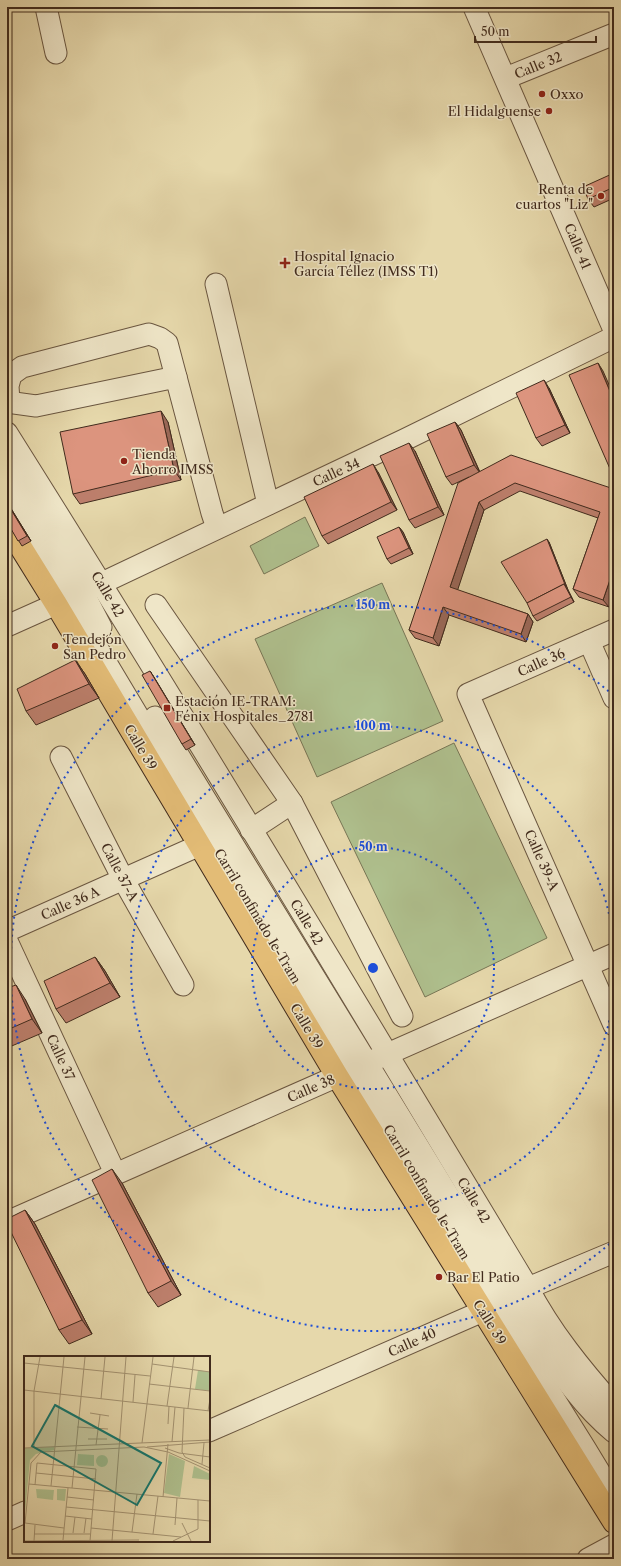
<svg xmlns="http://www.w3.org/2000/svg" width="621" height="1566" font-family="'Libre Caslon Text',serif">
  <rect width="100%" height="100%" fill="#e6d8ab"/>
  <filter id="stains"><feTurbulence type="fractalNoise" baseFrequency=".005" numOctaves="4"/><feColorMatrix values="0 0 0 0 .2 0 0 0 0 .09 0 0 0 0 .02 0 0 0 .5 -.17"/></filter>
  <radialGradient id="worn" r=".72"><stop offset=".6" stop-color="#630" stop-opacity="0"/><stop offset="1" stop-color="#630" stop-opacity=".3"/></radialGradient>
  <!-- green -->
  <g fill="#afc08e" stroke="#787656">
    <path d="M305,517L319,546L264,574L250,546Z"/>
    <path d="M382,583L443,721L317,777L255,639Z"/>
    <path d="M454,743L547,938L425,997L331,802Z"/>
  </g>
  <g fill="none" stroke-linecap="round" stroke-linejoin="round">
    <defs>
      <g id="minor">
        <path d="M46,7L56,53"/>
        <path d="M474,7L614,330"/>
        <path d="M506,78L614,34"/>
        <path d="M216,284L268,504"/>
        <path d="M7,402L36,406L176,377L212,513L217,528"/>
        <path d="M9,402L8,386L11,375L22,367L149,334L160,338L167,343L176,377"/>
        <path d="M7,433C185,716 356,1002 528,1288C551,1332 582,1370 614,1406"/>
        <path d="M7,467L83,592L101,627"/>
        <path d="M7,497L211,838L488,1293L585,1448L614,1496"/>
        <path d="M156,605L292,803L402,1016"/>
        <path d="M7,626L83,592L404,440L614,337"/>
        <path d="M614,630L468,694L614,1025"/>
        <path d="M589,641L614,698"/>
        <path d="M155,717L524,1319C551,1358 577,1402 614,1432"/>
        <path d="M61,757L123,879L183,985"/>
        <path d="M251,830L292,803"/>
        <path d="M7,931L200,845"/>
        <path d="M7,941L115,1173"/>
        <path d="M7,1222L614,954"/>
        <path d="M209,1431L483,1311L528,1288L614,1252"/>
        <path d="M7,1520L25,1512"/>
        <path d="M588,1559L614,1545"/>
      </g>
      <path id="major" d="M7,525L56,604L337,1076L614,1522"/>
    </defs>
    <!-- minor casing -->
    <use href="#minor" stroke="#6a5640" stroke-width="23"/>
    <!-- major casing -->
    <use href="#major" stroke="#412b1d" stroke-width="24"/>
    <!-- minor -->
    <use href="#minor" stroke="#efe6c8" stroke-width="21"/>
    <!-- major -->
    <use href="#major" stroke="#e3bc76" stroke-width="22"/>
  </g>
  <!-- wall -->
  <g fill="#bd7f6c" stroke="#412b1d">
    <path d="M614,173V198L594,207L588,199Z"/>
    <path d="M549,388L570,433L542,446L536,438Z"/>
    <path d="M168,422L181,480L80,504L73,494Z"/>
    <path d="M455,422L461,430L480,472L614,489L609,607L579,597L573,589L598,518L520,491L484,510L457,590L528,614L533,622L526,642L449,615L439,646L415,638L409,630L469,477L452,485L446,477Z"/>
    <path d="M415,451L444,515L415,528L409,520Z"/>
    <path d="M378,472L397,510L328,544L322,536Z"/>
    <path d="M7,502L31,541L22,546L7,522Z"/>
    <path d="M399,527L403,532L413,554L391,564L387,559Z"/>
    <path d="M549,542L568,590L574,602L537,621L533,616Z"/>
    <path d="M75,660L85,674L99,698L36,725L26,711Z"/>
    <path d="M150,671L195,745L186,750L182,744Z"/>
    <path d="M95,957L105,971L120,997L66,1023L56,1009Z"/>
    <path d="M7,988L25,999L42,1033L7,1048Z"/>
    <path d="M122,1183L181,1295L158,1307L148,1293Z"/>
    <path d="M25,1210L35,1224L92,1334L69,1344L59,1330Z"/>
  </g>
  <!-- shaded-wall -->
  <g fill="#9a6858" stroke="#412b1d">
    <path d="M598,363L603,371L614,396V401Z"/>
    <path d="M544,380L549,388L570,433L565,425Z"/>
    <path d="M161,411L168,422L181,480L174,470Z"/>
    <path d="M455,422L461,430L480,473L474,465Z"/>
    <path d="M409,443L415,451L444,515L438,507Z"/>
    <path d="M373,464L378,472L397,510L391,502Z"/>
    <path d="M7,502L31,541L7,503Z"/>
    <path d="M479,502L484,510L456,595L450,587Z"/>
    <path d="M399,527L403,532L413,554L409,548Z"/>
    <path d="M547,539L549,542L568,590L574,602L571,597L564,584Z"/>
    <path d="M614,568V592L609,607L603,600Z"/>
    <path d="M443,607L449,615L439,646L433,638Z"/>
    <path d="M528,614L533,622L526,642L521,634Z"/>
    <path d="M75,660L85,674L99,698L89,684Z"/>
    <path d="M150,671L154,677L195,745L191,739Z"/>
    <path d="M95,957L105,971L120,997L110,983Z"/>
    <path d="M16,985L25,999L42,1033L32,1019Z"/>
    <path d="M112,1169L122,1183L181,1295L171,1281Z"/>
    <path d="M25,1210L35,1224L92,1334L82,1320Z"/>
  </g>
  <!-- building -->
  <g fill="#dc947e" stroke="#412b1d">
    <path d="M614,173V187L588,199L583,187Z"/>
    <path d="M598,363L614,401V478L569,375Z"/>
    <path d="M544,380L565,425L536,438L516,393Z"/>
    <path d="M161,411L174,470L73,494L60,432Z"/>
    <path d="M455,422L474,465L446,477L427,434Z"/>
    <path d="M409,443L438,507L409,520L380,456Z"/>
    <path d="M511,455L614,489V568L603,600L573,589L600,512L515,483L479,502L450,587L528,614L521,634L443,607L433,638L409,630L458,483Z"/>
    <path d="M373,464L391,502L322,536L304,497Z"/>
    <path d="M7,503L27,536L18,541L7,522Z"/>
    <path d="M399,527L409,548L387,559L377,537Z"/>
    <path d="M547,539L566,587L564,584L527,603L501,562Z"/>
    <path d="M564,584L571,597L533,616L527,603Z"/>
    <path d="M75,660L89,684L26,711L17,689Z"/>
    <path d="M150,671L191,739L182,744L142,675Z"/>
    <path d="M95,957L110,983L56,1009L44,981Z"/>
    <path d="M16,985L32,1019L7,1030V988Z"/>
    <path d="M112,1169L171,1281L148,1293L92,1180Z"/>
    <path d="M25,1210L82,1320L59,1330L7,1224V1219Z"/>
  </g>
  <!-- distance rings -->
  <g fill="none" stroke="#1d4ed8" stroke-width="2" stroke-dasharray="2 4">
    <circle cx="373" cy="968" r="121"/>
    <path d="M614 991A242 242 0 1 1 614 945"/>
    <path d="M614 1240A363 363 0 1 1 614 696"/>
  </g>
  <!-- markers -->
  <g fill="#8f2418" stroke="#efe6c8" stroke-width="1.5">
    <circle cx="542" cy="94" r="4"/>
    <circle cx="549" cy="111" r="4"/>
    <circle cx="601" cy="196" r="4"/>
    <path d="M283 257h4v4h4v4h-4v4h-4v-4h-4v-4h4z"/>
    <circle cx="124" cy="461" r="4"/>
    <circle cx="55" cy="646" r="4"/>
    <rect x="163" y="704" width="8" height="8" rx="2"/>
    <circle cx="439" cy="1277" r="4"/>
  </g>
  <g text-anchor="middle" stroke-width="3" stroke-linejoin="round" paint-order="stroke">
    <!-- street labels -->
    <g font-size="13" fill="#412b1d" stroke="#efe6c8">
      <text transform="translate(538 65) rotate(-22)" y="5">Calle 32</text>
      <text transform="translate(578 246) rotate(67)" y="5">Calle 41</text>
      <text transform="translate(336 472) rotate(-25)" y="5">Calle 34</text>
      <text transform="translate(108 594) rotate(59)" y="5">Calle 42</text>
      <text transform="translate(541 662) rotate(-24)" y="5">Calle 36</text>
      <text transform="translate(141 747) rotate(59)" y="5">Calle 39</text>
      <text transform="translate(542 860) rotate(66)" y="5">Calle 39-A</text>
      <text transform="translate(120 872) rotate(62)" y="5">Calle 37-A</text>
      <text transform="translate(70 903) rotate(-24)" y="5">Calle 36 A</text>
      <text transform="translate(258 916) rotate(59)" y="5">Carril confinado Ie-Tram</text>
      <text transform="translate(307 922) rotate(59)" y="5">Calle 42</text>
      <text transform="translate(307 1026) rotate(59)" y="5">Calle 39</text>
      <text transform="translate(61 1057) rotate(65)" y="5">Calle 37</text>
      <text transform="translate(311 1088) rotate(-23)" y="5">Calle 38</text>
      <text transform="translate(427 1192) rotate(59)" y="5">Carril confinado Ie-Tram</text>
      <text transform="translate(474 1200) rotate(59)" y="5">Calle 42</text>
      <text transform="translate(490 1322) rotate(58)" y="5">Calle 39</text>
      <text transform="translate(412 1342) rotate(-24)" y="5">Calle 40</text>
    </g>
    <!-- poi labels -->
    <g font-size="13" fill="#412b1d" stroke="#efe6c8" text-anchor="start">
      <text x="550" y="99">Oxxo</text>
      <text x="541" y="116" text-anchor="end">El Hidalguense</text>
      <text x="593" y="194" text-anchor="end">Renta de<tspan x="593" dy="15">cuartos "Liz"</tspan></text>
      <text x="294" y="261">Hospital Ignacio<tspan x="294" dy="15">García Téllez (IMSS T1)</tspan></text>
      <text x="132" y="459">Tienda<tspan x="132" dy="15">Ahorro IMSS</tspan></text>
      <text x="63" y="644">Tendejón<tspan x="63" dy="15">San Pedro</tspan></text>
      <text x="175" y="706">Estación IE-TRAM:<tspan x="175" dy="15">Fénix Hospitales_2781</tspan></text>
      <text x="447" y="1282">Bar El Patio</text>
    </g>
  </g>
  <!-- overview -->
  <g transform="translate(24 1356)">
    <rect width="186" height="186" fill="#e6d8ab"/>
    <path d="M174,14L186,16V35L171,33ZM30,91V94L12,98L6,104L0,166V92ZM54,98L70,99V110L53,109ZM145,98L161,105L156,141L140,137ZM72 105a6 6 0 1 1 12 0a6 6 0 1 1-12 0ZM170,110L186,118V124L168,122ZM12,133L30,134L29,144L13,142ZM33,133H42L41,145L33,144Z" fill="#afc08e"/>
    <path fill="none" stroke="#a49372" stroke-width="1" d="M0,7L126,20M128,8L186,16M125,28L186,35M0,34L186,55M77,43L81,1M109,46L111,19M143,50L150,1M160,52L158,96L161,101L186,112M164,52L170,1M184,55L186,43M66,57L85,60M144,68L145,50M53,71L84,73M64,83H83M148,86L151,51M118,87L129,1M72,89L76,59M10,91V35L16,1M123,91L186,86M0,92L186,84M141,92L155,97L186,101M178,108L180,87M12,117L72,123M5,128L186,145M11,129L13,107L72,113L66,185M27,130L40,1M48,132L61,1M43,141L70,144M139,141L144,88M42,151L186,165M41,160L68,163M158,167L167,185M151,169L153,142M40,172L1,167L7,107L17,96L120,91L144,96L186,115M67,172L157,181M108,176L113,138M49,177L51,161M60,177L62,162M10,178H66M129,178L134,140M39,184L44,132M0,185L115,184M10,185L11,169M88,185L102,1M149,185L174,173V144"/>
    <path fill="#0f766e" fill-opacity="0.15" stroke="#0f766e" stroke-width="2" d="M31,49L137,107L113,149L8,90Z"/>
    <rect width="186" height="186" fill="none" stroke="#412b1d" stroke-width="2"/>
  </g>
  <circle cx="373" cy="968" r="6" fill="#1d4ed8" stroke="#efe6c8" stroke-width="2"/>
  <g font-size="12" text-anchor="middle" font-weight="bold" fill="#1d4ed8" stroke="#efe6c8" stroke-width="3" stroke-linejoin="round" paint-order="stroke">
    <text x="373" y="609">150 m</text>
    <text x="373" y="730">100 m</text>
    <text x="373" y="851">50 m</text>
  </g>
  <!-- margin -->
  <rect width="621" height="1566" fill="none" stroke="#e6d8ab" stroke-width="24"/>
  <rect x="8" y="8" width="605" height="1550" fill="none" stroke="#412b1d" stroke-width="2"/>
  <rect x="12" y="12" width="597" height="1542" fill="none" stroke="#412b1d"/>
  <!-- scale -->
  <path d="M475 36v6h121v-6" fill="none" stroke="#412b1d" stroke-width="2"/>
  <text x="481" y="36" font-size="12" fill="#412b1d" stroke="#efe6c8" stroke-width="3" paint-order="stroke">50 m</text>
  <rect width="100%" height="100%" filter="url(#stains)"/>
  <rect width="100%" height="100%" fill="url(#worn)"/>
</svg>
